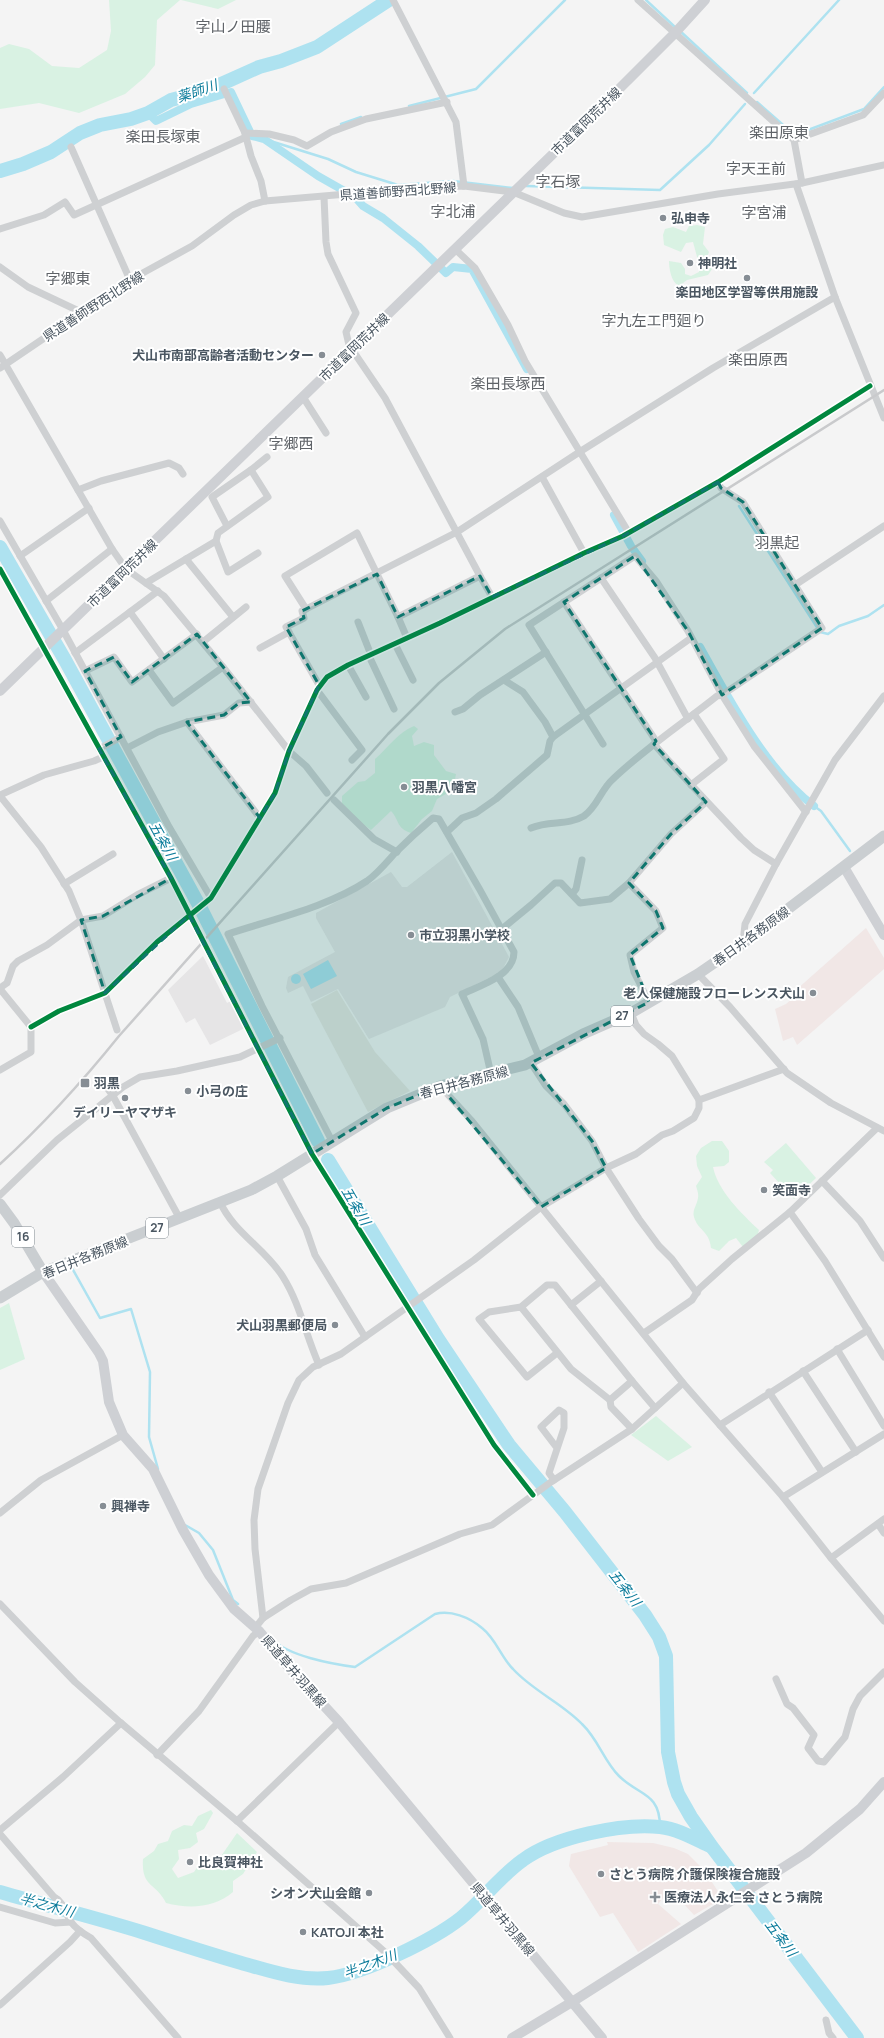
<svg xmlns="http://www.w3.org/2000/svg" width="884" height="2038" font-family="Manrope,'Noto Sans JP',sans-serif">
  <rect width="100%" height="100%" fill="#f4f4f4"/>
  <!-- commercial -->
  <path fill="#e8e7e3" d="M337,990L375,1052L410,1091L368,1112L311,1004Z"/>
  <!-- education -->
  <g fill="#e6e5e6">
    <path d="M452,852L509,957L501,972L450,997L445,1007L369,1039L338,989L311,1002L303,986L288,993L286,988L288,977L335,952L316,918V913L391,872L402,887H407Z"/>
    <path d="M203,956L227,1003L231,1001L245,1028L210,1045L195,1018L186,1023L168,990Z"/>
  </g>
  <!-- medical -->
  <g fill="#f1e7e6">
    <path d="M866,928L884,958V969L797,1045L793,1037L783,1041L775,1009L786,1004L799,993L796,990Z"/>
    <path d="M607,1842L653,1843L674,1848L688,1854L704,1870L721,1896L718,1901L694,1915L682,1902L680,1903L671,1897L663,1898L658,1904L681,1924L638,1952L613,1913L600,1917L569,1866L571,1854L608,1845Z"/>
  </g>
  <!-- green -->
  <g fill="#d9f2e3">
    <path d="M109,0H180L157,20L155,65L145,77L125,94L79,113L39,103L0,109V48L9,44L29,49L52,66L79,68L107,50L111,31Z"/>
    <path d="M181,0H236L218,9Z"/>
    <path d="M697,225L705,227L703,244L709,252L707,257L712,269L708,275L687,280L679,286C671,282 669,268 669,261L681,263L685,269V274L691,276L699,272V264L693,242L686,243L681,252L664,245L663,235L665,229L673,227L686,232L689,226Z"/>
    <path d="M414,726L418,729L412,736L414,746L424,742L434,745V755L446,771L456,774L453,790L437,799L432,811L422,819L411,833C396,828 400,821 391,811L371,830L359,821L342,805V796L358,782L365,781L375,773V759C388,748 398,732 414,726Z"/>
    <path d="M712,1141H722L729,1151V1162L724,1166L713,1167C718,1191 741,1213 759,1230L757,1237L743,1247L736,1238L729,1241L719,1251L711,1248C709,1230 698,1231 694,1217C692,1210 697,1205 698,1198C699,1195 697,1189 696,1186L702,1177L697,1166L696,1156L701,1148Z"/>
    <path d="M786,1143L816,1178L794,1199L770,1173L773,1170L764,1162Z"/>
    <path d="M9,1303L25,1359L0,1370V1308Z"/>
    <path d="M656,1416L692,1447L668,1461L631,1435Z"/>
    <path d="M211,1810L213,1813L204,1829L196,1833L198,1842L190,1848L178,1850L179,1859L172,1869L178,1878L194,1872L201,1862H217L237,1833L257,1852L243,1874L233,1881V1892C215,1908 189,1909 166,1903C156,1882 141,1888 143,1859L154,1851L158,1844L168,1841L172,1831L184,1825L192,1826L198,1816Z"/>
  </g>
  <!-- water -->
  <g fill="#aee2f0">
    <path d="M328,960L337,976L311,989L303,974Z"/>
    <circle cx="296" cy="979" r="5"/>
  </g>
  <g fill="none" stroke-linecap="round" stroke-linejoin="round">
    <!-- stream -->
    <g stroke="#aee2f0" stroke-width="2.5">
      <path d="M646,0L676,28"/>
      <path d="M680,31L747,93"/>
      <path d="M754,93L839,0"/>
      <path d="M757,102L790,131L800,133L864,109L884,87"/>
      <path d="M409,106L476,89L565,0"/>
      <path d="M341,124L361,117"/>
      <path d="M264,139L328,159L356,172L398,185L453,181L513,188"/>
      <path d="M526,186L660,190L709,145L745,104"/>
      <path d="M739,506L820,632L828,634L839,626L868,616L884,605"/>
      <path d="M814,806L821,811L850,851"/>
      <path d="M72,1268L100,1318L131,1309L150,1372L149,1437L158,1469"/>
      <path d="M185,1525L199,1533L213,1550L233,1600L238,1604"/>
      <path d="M272,1639C288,1656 332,1664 355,1667L435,1614C451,1610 469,1617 482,1628C496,1639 501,1657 513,1669C533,1691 562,1703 582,1724C598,1739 604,1761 619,1776C639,1796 660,1792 660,1827"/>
    </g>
    <!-- canal -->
    <g stroke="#aee2f0" stroke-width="8">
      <path d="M148,113L156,121L191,104L231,92L252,136L264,139L318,176L355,197L363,206L383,218L418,246L446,273L453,267L472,269L527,369"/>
      <path d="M614,515L631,546L642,561"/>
      <path d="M700,647C729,699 766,770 814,806"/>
    </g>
    <!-- river -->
    <g stroke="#aee2f0" stroke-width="14">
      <path d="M0,171L23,164L51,152L80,133L100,125L131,119L148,113L171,100L208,90L259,67L281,61L317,47L389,0"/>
      <path d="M0,547L65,660L200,907L318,1141"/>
      <path d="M328,1160L438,1339L509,1445L565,1512L645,1615L659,1637L666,1656L668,1752L674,1782L678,1794L691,1817L712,1847L857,2038"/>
      <path d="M0,1892C48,1906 97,1918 145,1933C176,1943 207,1953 238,1962C267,1970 297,1981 328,1978C364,1974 433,1940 461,1918C483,1900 500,1876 523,1860C554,1837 622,1823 660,1827C678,1829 695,1839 710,1846"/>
    </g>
    <!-- street -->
    <g stroke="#ced0d2" stroke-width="7">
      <path d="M393,0L456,122L464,186"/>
      <path d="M638,0L794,140L802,183"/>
      <path d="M224,89L245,133L251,156L261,181L265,201"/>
      <path d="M245,133L269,134L294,140L307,146L331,132L366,119L447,102"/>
      <path d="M794,140L863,115L884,93"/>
      <path d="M71,147L130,280"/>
      <path d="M796,184L835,297L884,418"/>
      <path d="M324,197L326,242L328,254L356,313L346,332L349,345L385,398L480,576L398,617L407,638"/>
      <path d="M0,229L44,215L65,202L74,215L246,137"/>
      <path d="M455,249L475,268L508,325L525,361L629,533"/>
      <path d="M0,267L28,287L83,313"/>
      <path d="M0,355L112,549L126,569L164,596L223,667L289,751L306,766L327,793"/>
      <path d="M0,368L130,280L192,246L234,215L251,205L265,201L417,188L464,186L513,192L564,213L582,217L718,194L802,183L884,165"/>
      <path d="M303,397L326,433"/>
      <path d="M542,477L584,553"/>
      <path d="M78,490L101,481L169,463L179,468L183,474"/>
      <path d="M0,521L63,630L168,825L211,898"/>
      <path d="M227,526L212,497L251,470"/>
      <path d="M216,541L228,572L258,553"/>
      <path d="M20,556L89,508"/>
      <path d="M186,559L233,617"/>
      <path d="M0,569L171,878L312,1154L494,1445L533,1495"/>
      <path d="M480,576L492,597"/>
      <path d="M601,578L655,658L688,719"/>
      <path d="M146,583L216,541L218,533L268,497L251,470L267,457"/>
      <path d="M795,585L884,526"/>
      <path d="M46,601L112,549"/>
      <path d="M564,602L656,741"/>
      <path d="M306,609L457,532L581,451L713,368L835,297"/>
      <path d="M130,612L164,659"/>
      <path d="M358,622L371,655"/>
      <path d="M203,642L246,607"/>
      <path d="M395,644L413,680"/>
      <path d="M260,648L289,632"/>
      <path d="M75,653L158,591"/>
      <path d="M369,656L394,709"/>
      <path d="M348,665L366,697"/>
      <path d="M149,670L173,703L223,667"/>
      <path d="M85,671L114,657L132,682L197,634"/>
      <path d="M504,680L523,692L545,722L553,737"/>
      <path d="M319,685L286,627L304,618L302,611L306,609L285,576L357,533L398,617"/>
      <path d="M317,690L362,750L352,760"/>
      <path d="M455,712L463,709L480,695L546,652"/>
      <path d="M187,722L260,818"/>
      <path d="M603,744L529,625L635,556L656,581L688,631L722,695L754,746L806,812"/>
      <path d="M654,744L667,759L741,838L754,850L776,864"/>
      <path d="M127,748L158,732L187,722L224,715L239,703L251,702"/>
      <path d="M99,749L121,737"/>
      <path d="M691,785L724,759L694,714"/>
      <path d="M0,795L44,775L94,761L103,757"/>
      <path d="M0,796L41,847L69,891L81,920L117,1030"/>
      <path d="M334,800L374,839L397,852"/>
      <path d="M531,828C550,820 567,826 584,816C597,807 601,790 612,780C644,749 682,724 717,696L722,695L822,628L743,502L721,488L718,482"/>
      <path d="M447,832L462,818L476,813L496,799L547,755L550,741L553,737L691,638"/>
      <path d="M629,883L656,911L663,928L630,955L634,972L649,1002"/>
      <path d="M64,884L113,854"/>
      <path d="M572,894L576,889L582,860"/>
      <path d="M502,929L531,905L555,883H561L580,903L610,899L629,883L671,834L706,802"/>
      <path d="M743,943L745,924L776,864L835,760L884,696"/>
      <path d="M698,974L730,1007L787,1073L831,1103L884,1131"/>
      <path d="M498,977L518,1007L539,1057"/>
      <path d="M0,988L7,983L13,966L18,961L47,945L81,920L103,916L137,895L171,878"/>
      <path d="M0,989L31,1027V1052L0,1070"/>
      <path d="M631,1013L636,1025L644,1034L658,1044L672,1056L699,1100"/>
      <path d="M31,1027L59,1011L105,993L157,942L211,898L275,793L289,751L317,690L327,677L348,665L440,623L584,553L623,536L718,482L870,386"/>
      <path d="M531,1063L546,1086L564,1104L592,1141L606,1168L639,1219L659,1246L672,1259L697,1293"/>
      <path d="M105,1085L113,1096L180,1219"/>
      <path d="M440,1086L471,1120L683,1383L783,1497L831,1558L884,1621"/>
      <path d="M332,1141L262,1006L228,934C273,919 328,907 367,881C378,873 386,863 395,853C407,841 420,829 433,818L439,819L480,890L514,952C514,976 479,986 462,994L483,1039L491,1074"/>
      <path d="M277,1176L306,1229L315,1255L365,1337"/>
      <path d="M822,1181L860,1221L884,1258"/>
      <path d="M0,1195L57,1140L123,1087L140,1077L177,1071L240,1057L280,1038"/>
      <path d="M220,1202C234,1233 266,1249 283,1277C300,1304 306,1336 319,1365"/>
      <path d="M790,1212L825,1261L884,1357"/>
      <path d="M571,1305L601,1281"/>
      <path d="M521,1307L547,1285H555L632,1381L610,1400L571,1369L521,1307L489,1312L479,1319L527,1377L557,1353"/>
      <path d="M644,1333L692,1300L699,1289L732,1259L790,1212L877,1128"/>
      <path d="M837,1349L884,1426"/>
      <path d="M803,1371L856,1452"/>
      <path d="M632,1381L655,1408"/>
      <path d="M769,1392L822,1472"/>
      <path d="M610,1400L611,1407L632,1429"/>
      <path d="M720,1425L868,1330"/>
      <path d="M554,1480L549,1473L564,1428V1413L559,1410L541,1427L557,1448"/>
      <path d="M783,1497L884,1434"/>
      <path d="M0,1513L41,1480L123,1435"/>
      <path d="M878,1524L884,1533"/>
      <path d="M831,1558L884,1519"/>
      <path d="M0,1604L75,1682L121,1723L237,1821L385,1952L419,1988L450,2038"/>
      <path d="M263,1618L255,1549L254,1520L258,1489L288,1403L299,1380L313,1367L341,1354L365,1337L474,1260L541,1207L606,1168L636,1154L662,1135L673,1131L694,1118L699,1108V1100L784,1069"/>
      <path d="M255,1628L263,1618L291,1600L311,1589L346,1583L460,1534L492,1525L551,1482L632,1429L683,1383"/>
      <path d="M776,1679L787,1704L793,1708L814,1735L808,1748L818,1761L824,1762L845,1737L853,1709L860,1696L884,1672"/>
      <path d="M157,1755L199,1711L253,1636L259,1631"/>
      <path d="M237,1821L339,1722"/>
      <path d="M0,1830L63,1777L121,1723"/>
      <path d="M0,1834L54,1897C64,1902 65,1913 71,1922C76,1929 84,1934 91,1938L178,2038"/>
      <path d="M0,1907L55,1923L71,1922"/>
      <path d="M0,2005L70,1942L80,1931"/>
      <path d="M826,2020L829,2033L833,2038"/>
    </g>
    <!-- secondary -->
    <g stroke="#ced0d4" stroke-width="10">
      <path d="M0,691L591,117L675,33L705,0"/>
      <path d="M844,867L884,935"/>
      <path d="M43,1272L99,1353L103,1361L109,1402L123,1435L153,1469L183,1530L209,1575L234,1609L259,1631L292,1671L339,1722L602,2038"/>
      <path d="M512,2038L572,2002L806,1853L860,1809L884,1782"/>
    </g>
    <!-- primary -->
    <g stroke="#caced1" stroke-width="11">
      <path d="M0,1204L14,1223L43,1272"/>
      <path d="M0,1298L43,1272L251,1190L277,1176L387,1108L440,1086L525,1065L583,1034L631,1013L698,974L743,943L884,836"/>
    </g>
    <!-- rail -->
    <path stroke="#c9cacc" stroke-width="2.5" d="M0,1164C44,1124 82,1082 119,1036L388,734L439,683L505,629L884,390"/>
    <defs>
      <g id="cycleway">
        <path d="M0,569L171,878L312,1154L494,1445L533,1495"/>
        <path d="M31,1027L59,1011L105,993L157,942L211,898L275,793L289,751L317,690L327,677L348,665L440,623L584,553L623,536L718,482L870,386"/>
      </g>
    </defs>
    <!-- cycleway casing -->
    <use href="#cycleway" stroke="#fff" stroke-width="8"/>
    <!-- cycleway -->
    <use href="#cycleway" stroke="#00873e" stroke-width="5"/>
  </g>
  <!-- marked area -->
  <path fill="#0f766e" fill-opacity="0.2" stroke="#0f766e" stroke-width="3" stroke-dasharray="8 5" stroke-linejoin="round" d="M718,482L721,488L743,502L822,628L722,695L688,631L635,556L564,602L656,741L654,744L706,802L671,834L629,883L656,911L663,928L630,955L649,1002L531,1063L592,1141L606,1168L541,1207L440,1086L387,1108L312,1154L189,915L105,993L81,920L103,916L171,878L99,749L121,737L85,671L114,657L132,682L197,634L251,702L239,703L224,715L187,722L260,818L275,793L289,751L319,685L286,627L304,618L302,611L377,574L398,617L480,576L492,597L623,536Z"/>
  <!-- markers -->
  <g fill="#868d94" stroke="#fff" stroke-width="1.5">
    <circle cx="663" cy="218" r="4"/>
    <circle cx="690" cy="263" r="4"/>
    <circle cx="747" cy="278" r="4"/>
    <circle cx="322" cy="355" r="4"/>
    <circle cx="404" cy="787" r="4"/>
    <circle cx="411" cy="935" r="4"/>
    <circle cx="813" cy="993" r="4"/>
    <rect x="80" y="1078" width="10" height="10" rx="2"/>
    <circle cx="188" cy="1091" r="4"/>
    <circle cx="125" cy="1098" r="4"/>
    <circle cx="764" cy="1190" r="4"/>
    <circle cx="335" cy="1325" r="4"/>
    <circle cx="103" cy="1506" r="4"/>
    <circle cx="190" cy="1862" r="4"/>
    <circle cx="601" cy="1874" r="4"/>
    <circle cx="369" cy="1893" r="4"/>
    <path d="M653 1891h4v4h4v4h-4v4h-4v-4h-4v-4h4z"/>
    <circle cx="303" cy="1932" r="4"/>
  </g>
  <g text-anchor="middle" stroke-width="4" stroke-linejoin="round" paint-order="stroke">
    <!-- shield labels -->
    <g fill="#fff" stroke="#808990" stroke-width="1">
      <rect x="611" y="1006" width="22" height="20" rx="3"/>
      <rect x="146" y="1218" width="22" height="20" rx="3"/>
      <rect x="12" y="1227" width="22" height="20" rx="3"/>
    </g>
    <g font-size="12" font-weight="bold" fill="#4a5661">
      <text x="622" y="1020">27</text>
      <text x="157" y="1232">27</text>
      <text x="23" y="1241">16</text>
    </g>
    <!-- street labels -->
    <g font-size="13" fill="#4a5661" stroke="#fff">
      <text transform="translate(586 121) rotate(-44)" y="5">市道富岡荒井線</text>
      <text transform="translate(398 191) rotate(-4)" y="5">県道善師野西北野線</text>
      <text transform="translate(93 306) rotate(-33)" y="5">県道善師野西北野線</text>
      <text transform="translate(354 347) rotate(-44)" y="5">市道富岡荒井線</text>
      <text transform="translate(122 573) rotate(-44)" y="5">市道富岡荒井線</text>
      <text transform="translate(751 936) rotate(-36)" y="5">春日井各務原線</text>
      <text transform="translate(464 1082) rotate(-15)" y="5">春日井各務原線</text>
      <text transform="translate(85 1257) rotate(-22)" y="5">春日井各務原線</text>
      <text transform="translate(294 1671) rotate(49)" y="5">県道草井羽黒線</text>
      <text transform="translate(503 1919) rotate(50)" y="5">県道草井羽黒線</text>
    </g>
    <!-- poi labels -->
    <g font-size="13" font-weight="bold" fill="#4a5661" stroke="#fff" text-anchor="start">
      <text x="671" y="223">弘申寺</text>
      <text x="698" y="268">神明社</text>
      <text x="747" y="297" text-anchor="middle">楽田地区学習等供用施設</text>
      <text x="314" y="360" text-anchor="end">犬山市南部高齢者活動センター</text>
      <text x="412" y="792">羽黒八幡宮</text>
      <text x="419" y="940">市立羽黒小学校</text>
      <text x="805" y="998" text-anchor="end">老人保健施設フローレンス犬山</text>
      <text x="94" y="1088">羽黒</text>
      <text x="196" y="1096">小弓の庄</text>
      <text x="125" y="1117" text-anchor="middle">デイリーヤマザキ</text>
      <text x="772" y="1195">笑面寺</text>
      <text x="327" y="1330" text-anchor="end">犬山羽黒郵便局</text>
      <text x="111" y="1511">興禅寺</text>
      <text x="198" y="1867">比良賀神社</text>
      <text x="609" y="1879">さとう病院 介護保険複合施設</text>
      <text x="361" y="1898" text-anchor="end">シオン犬山会館</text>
      <text x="664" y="1902">医療法人永仁会 さとう病院</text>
      <text x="311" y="1937">KATOJI 本社</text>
    </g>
    <!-- water labels -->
    <g font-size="14" font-style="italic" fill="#0c7c9b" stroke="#fff">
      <text transform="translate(197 91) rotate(-19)" y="5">薬師川</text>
      <text transform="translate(163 841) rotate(61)" y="5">五条川</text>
      <text transform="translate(356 1206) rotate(59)" y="5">五条川</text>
      <text transform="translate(625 1588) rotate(52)" y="5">五条川</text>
      <text transform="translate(47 1905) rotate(15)" y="5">半之木川</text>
      <text transform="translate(781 1938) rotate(53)" y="5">五条川</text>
      <text transform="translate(370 1964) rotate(-21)" y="5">半之木川</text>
    </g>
    <!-- quarter labels -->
    <g font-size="15" fill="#5f6368" stroke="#fff">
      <text x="233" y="32">字山ノ田腰</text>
      <text x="779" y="138">楽田原東</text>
      <text x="163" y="142">楽田長塚東</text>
      <text x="756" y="174">字天王前</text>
      <text x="558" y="187">字石塚</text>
      <text x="453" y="217">字北浦</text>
      <text x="764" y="218">字宮浦</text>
      <text x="68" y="284">字郷東</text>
      <text x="654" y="326">字九左エ門廻り</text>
      <text x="758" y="365">楽田原西</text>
      <text x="508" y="389">楽田長塚西</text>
      <text x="291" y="449">字郷西</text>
      <text x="777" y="548">羽黒起</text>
    </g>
  </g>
</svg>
